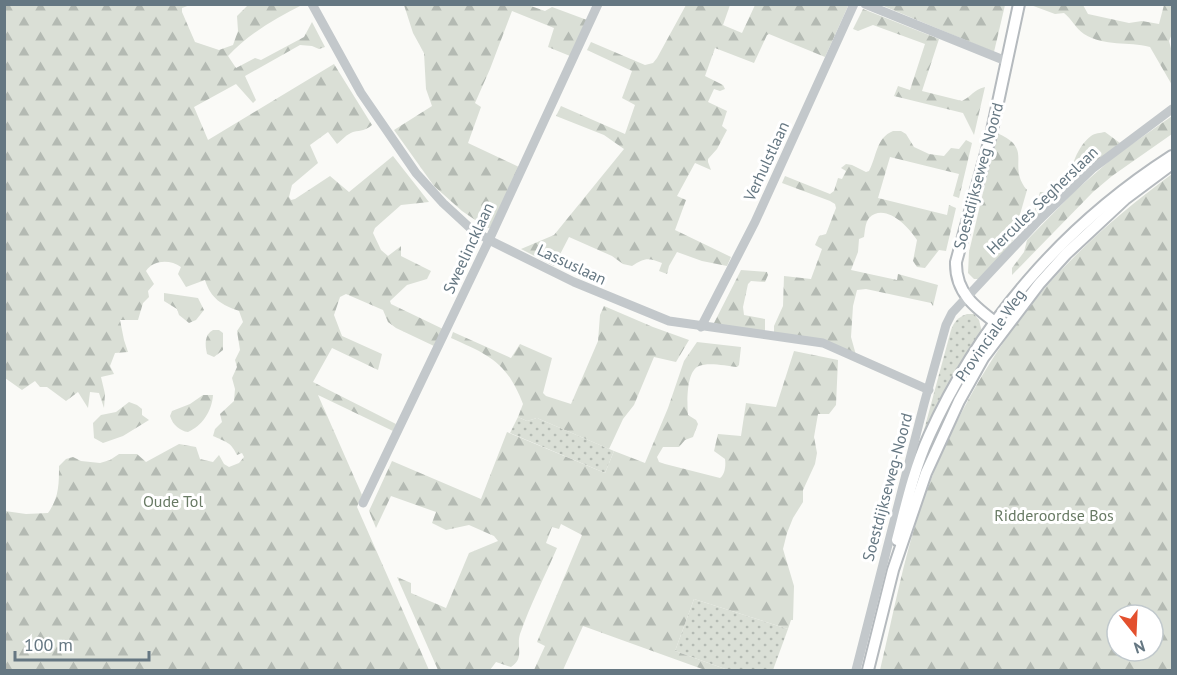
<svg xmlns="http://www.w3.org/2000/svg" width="1177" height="675" font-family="'PT Sans',sans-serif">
  <defs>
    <pattern id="green-dots" width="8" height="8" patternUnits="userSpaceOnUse" patternTransform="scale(1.5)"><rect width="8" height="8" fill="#dadfd6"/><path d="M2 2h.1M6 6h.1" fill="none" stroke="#b4bab3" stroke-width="1.8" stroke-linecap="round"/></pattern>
    <pattern id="forest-firs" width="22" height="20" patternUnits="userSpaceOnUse" patternTransform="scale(1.5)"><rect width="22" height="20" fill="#dadfd6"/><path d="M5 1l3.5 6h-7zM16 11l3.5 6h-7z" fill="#b4bab3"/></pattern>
  </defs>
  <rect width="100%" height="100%" fill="#fafaf7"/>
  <!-- green -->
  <g fill="url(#green-dots)">
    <path d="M967,314H974L979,320L982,332L910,482L951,330C954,322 958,317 967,314Z"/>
    <path d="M518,417L527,421L537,418L614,451L605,473L510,433Z"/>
    <path d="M694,599L788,629L773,670H728L675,651Z"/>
  </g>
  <!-- forest -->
  <g fill="url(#forest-firs)" fill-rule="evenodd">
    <path d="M849,4L825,57L769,34L767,35L754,63L715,48L705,76L723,85L725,89L720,91L714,89L708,102L727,111L722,126L727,130L717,149L708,159V162L711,170L695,163L677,196L686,200L675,230L731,257L727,266L702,261L677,252L669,266L667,274L659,271L662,263C648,257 644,258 632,266L623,264L612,256L569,237L554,266L521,249L554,235L624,149L604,135L556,116L561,106L625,134L635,105L622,98L632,71L587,50L591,42L645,65L653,63L657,58L686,5H730L723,25L742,33L755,5Z"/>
    <path d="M1028,4L1083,5L1088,14L1129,23L1142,21L1159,24L1164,5H1172V34L1169,41L1172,52V85L1150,47C1128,41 1105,47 1084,34C1075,28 1072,19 1064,13L1055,14Z"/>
    <path d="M5,5H190L182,8V12L195,42L219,50L233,45L238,31L237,16L248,5H302C276,18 248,34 228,56L236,68L255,58L261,60L304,37L312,22L325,47L319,49L312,46L300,45L245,76L256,100L253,103L236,84L194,107L208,140L334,64L372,125C365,131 362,130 353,132C347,134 342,140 337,144L328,132L310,145L318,163L292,185L289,197L291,200L295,199L330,176L349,192L393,156L429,202L401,205L375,228L373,233L381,250L388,256L401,246V256L431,271L427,279L407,285L390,301L391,304L443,329L434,346L396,328L388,322L383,310L346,294L340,297L334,315L342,336L382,354L378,370L332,348L313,382L396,424L393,431L318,395L362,495L357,507L429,670H5V511L26,514L48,513C59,498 59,484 59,466L66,459L73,457L81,461L100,463L110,460L119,454H137L146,462L179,444L196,447L200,459L213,462L219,455L224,464L229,467L239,463L244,457L242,453L237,455C231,442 226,442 213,436L215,429L222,422L220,414L234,401L235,389L232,378L237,367L235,360L240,350L237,331L243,322L239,311C222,305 211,299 205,280L186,287L178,274L181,267C170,259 153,260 146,271L154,284L148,291L149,297L143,303L138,320H120L124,340L128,352L115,353L110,366L114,374L101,377L105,394L104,408L99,393L90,392L88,408L78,392L66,401L47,387H40L35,381L22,390L5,378Z"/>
    <path d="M404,5H528L545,11L552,7L587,20L570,56L548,47L554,28L512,11L490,69L475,103L481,107L468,143L519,167L490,228H487L462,211L434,186L394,130L432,106L426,89L424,53L413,33Z"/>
    <path d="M881,5H1005L994,52Z"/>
    <path d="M863,9L939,39L922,91L962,101C972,96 973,90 985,87L974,135L963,113L894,96L898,86L910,90L925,44L873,25L858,31L853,29Z"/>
    <path d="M1172,116V134L1112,176L1093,192L1012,275V268L1024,252L1027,240L1075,191L1115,156Z"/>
    <path d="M893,131H901L906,134L914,147L929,154L944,156L951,148L959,149L966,140L972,143L959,198L953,196L959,174L890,157L878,198L947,215L949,205L956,208L946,251L939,250L925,268L917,267L913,261L917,240C909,227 885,202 869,218C865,223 865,231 864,237L859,239L858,252L851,270L897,280L898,274L938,285L933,306L931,303L866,289L857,290L853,306L851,337L856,355L842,349L774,337V326L783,306L784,276L811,279L822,249L815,245L819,236L826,234L836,208L835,204L830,201L782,183L785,176L830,194L834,191L838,178L842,179L846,171L841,168L846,164L852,165L866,172L869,171C877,156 876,138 893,131Z"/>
    <path d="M1105,132L1120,143L1072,184C1068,169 1078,146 1091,136C1095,133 1100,133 1105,132Z"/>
    <path d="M997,133C1035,149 1006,165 1027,190L1011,246L979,279H974L968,273L969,252Z"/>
    <path d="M1172,174V670H880C893,616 903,560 921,507C952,416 1006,324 1075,256C1105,226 1138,199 1172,174ZM1117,615H1153V651H1117Z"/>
    <path d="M1061,186L1068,188L1030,226L1040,192H1050Z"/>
    <path d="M741,270L767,272L768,275L765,282L751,281L748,284L743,307L744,315L765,319V336L714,323Z"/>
    <path d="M164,293L198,298L204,310L196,320L189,323L179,315L177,309L164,301Z"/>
    <path d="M604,306L653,327L689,340L676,362L654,357L634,405L623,419L609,449L537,418L527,421L518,417L523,404C507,362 489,355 451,338L453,332L511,358L520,344L552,358L543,393L546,396L571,404L598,341L600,315Z"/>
    <path d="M213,330H219L223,333V350L214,357L207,354C205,345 204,335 213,330Z"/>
    <path d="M697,342L741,347L739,365L737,367C726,366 709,362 699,366C686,371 687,403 688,415L696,420L698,424L693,437L685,440L679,447H663L657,457L659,462L665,464L720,478C725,475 726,465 725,459L714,451L718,434L741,436L746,403L776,407L794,351L838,360L836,405L829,414H818L814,437L817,453L815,464L803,490V502L793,518L787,533L783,549L794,586L793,620H791L788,629L694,599L675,651L728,670H705L583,626L563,670H534L545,646L537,642L582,535L561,524L559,529L552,527L546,543L557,548C545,576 530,605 520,634C516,647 525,658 511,667L496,662L490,670H438L397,577L411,583V593L446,608L469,553L498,541L494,536L469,525L446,530L432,523L436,512L391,496L376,528L369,511L392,461L481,499L507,432L605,473L614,451L645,463L668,408L684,361Z"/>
    <path d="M203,395H213C212,411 202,426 188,432C180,431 173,425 170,416L172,411L190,404Z"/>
    <path d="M129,402L137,405L142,409V415L149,420L123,436L103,443L94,438L93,423L101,415L116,412Z"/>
  </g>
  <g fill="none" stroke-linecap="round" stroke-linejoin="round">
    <defs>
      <g id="major">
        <path d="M999,325C976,308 955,293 956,262L991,135L1019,4"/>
        <path d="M897,540C906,505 914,469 929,436C981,320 1066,224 1172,156"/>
        <path d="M868,670L893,570L926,473L959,401L983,358L1039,284L1066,254L1125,199L1172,164"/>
      </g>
    </defs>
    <!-- major casing -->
    <use href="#major" stroke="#b5babe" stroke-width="14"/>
    <!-- minor -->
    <g stroke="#c3c8cb" stroke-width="9">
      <path d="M312,4L361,93L416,173L443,203L469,227L489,240L574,282L669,321L823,343L929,390"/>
      <path d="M865,4L1006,61"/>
      <path d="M701,327L755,222L854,4"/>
      <path d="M363,503L489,240L598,4"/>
      <path d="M856,670L924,404L946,325L952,313L1039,220L1092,169L1172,109"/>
    </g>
    <!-- major -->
    <use href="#major" stroke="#fff" stroke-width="10"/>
  </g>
  <g text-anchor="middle" stroke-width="6" stroke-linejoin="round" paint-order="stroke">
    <!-- street labels -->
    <g font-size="16" fill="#657782" stroke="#fff">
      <text transform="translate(766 161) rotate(-65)" y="6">Verhulstlaan</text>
      <text transform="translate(978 176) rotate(-75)" y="6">Soestdijkseweg Noord</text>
      <text transform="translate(1042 200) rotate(-44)" y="6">Hercules Segherslaan</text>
      <text transform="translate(468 248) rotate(-65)" y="6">Sweelincklaan</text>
      <text transform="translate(572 264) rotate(25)" y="6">Lassuslaan</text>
      <text transform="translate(990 335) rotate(-55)" y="6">Provinciale Weg</text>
      <text transform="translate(887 487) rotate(-75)" y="6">Soestdijkseweg-Noord</text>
    </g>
    <!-- park labels -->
    <g font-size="16" fill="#687a64" stroke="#fff">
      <text x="173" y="507">Oude Tol</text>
      <text x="1054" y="521">Ridderoordse Bos</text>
    </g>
  </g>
  <!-- border -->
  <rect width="1177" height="675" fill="none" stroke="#657782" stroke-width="12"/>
  <!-- north arrow -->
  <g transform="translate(1135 633) rotate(162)"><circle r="28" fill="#ffffff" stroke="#c1c9cd" stroke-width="1.5"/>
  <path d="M0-4.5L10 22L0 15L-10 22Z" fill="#e3502e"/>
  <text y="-9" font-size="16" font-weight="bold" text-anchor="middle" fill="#657782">N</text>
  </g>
  <!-- scale -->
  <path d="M15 651v9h134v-9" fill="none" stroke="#657782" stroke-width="3"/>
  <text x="24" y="651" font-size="18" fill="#657782" stroke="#ffffff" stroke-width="4.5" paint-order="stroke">100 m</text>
</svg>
